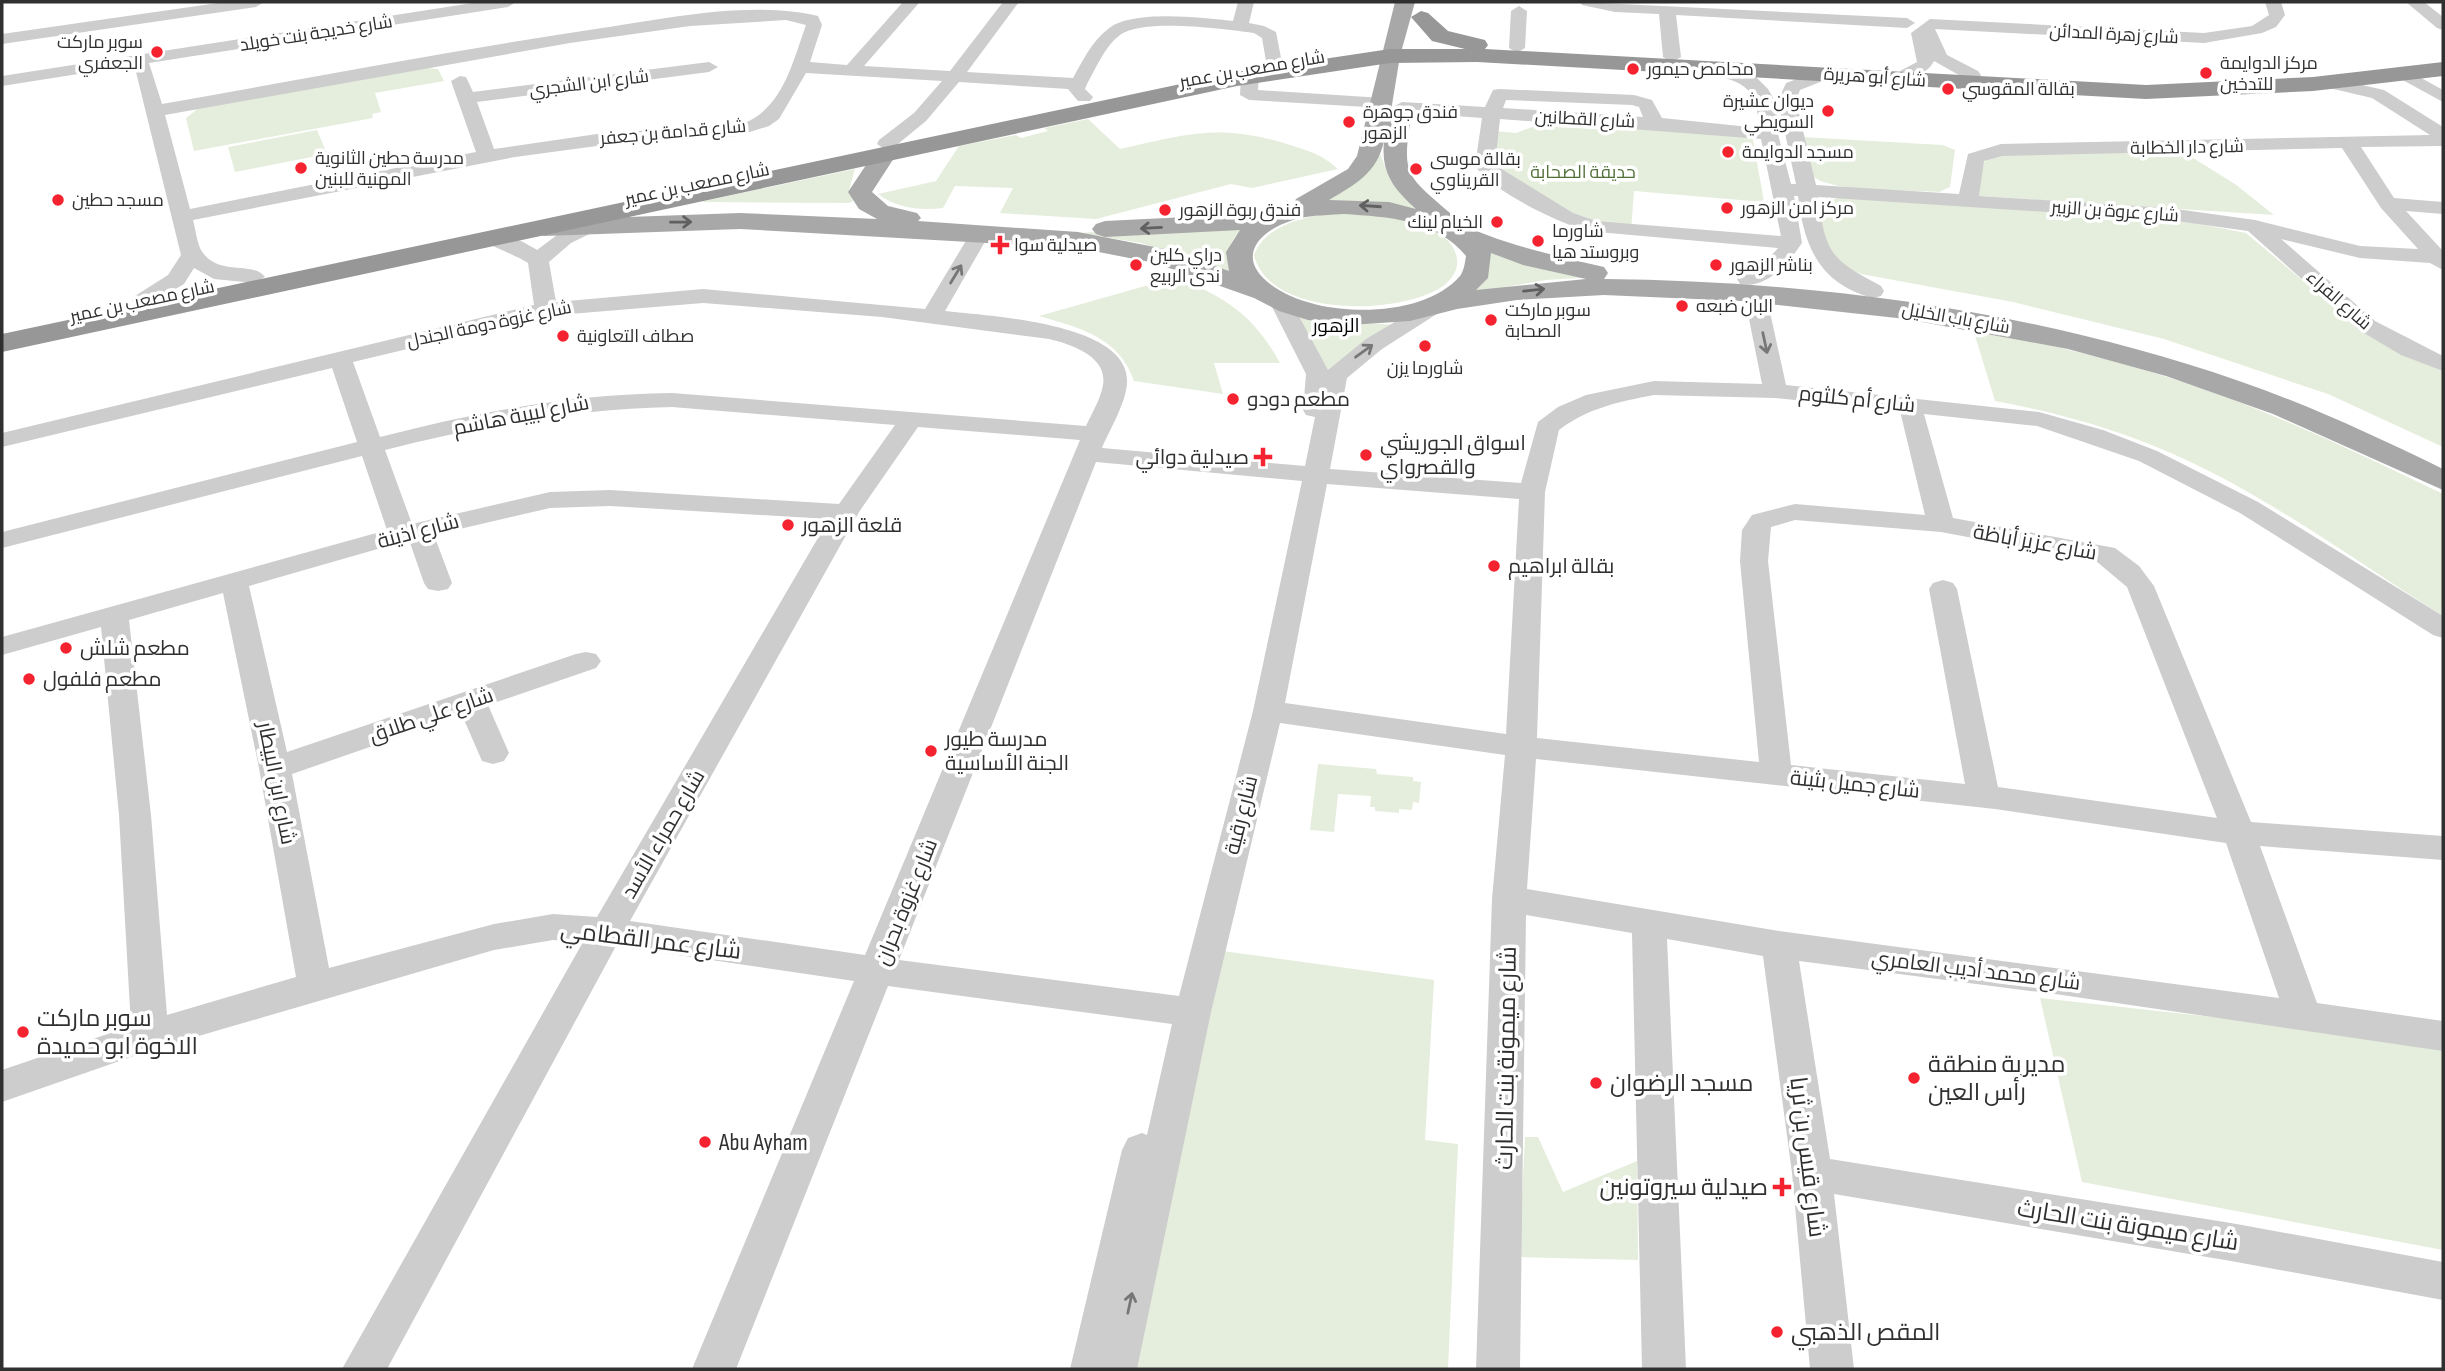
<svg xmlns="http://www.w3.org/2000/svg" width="2445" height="1371" font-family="'Sofia Sans Condensed',Cairo,sans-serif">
  <rect width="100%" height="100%" fill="#fff"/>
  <!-- green -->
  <g fill="#e5eedc">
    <path d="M426,68L438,69L444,81L375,93L381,112L372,114L373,118L194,151L186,118L200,107Z"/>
    <path d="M1088,119L1120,149C1189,134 1220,123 1290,145C1309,151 1323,155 1338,169L1252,188L1231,184L1096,219L1000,213L1013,188L955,186L943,208C921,211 896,208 878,194L936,181L959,146L1016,135L1021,138L1048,131L1045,128Z"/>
    <path d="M1554,119L1752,134L1764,202L1634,191L1631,231L1562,219L1490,166L1494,131L1516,133Z"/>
    <path d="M317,130L327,154L235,172L228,147Z"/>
    <path d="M1801,137L1943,145L1955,150L1950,187L1939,192C1914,190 1824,193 1811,174C1805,165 1804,147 1801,137Z"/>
    <path d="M2069,151L2185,153L2235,184L2274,215L1979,196L1981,168L1988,156Z"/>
    <path d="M1379,152L1391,181L1425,211L1366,201L1313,204Z"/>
    <path d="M855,169L849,190L853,201L849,203L700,202Z"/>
    <path d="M1848,196L2194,223L2246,233L2340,312L2394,348L2443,370V447L2328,394L2164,339L2013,302L1861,274L1836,262L1826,241L1819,210L1826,201Z"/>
    <path d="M1330,213C1362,214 1452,216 1457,259C1459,270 1451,280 1443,286C1400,316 1269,318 1254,255C1266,225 1301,218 1330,213Z"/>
    <path d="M1248,223C1223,247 1226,252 1241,279L1141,243L1079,233Z"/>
    <path d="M1479,243L1595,277L1546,280L1472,293Z"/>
    <path d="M1177,277C1227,299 1253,314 1280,363H1214L1223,394L1134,381C1119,337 1080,328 1039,316Z"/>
    <path d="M1293,312L1347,322L1397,325L1328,370Z"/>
    <path d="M1973,329C2030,341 2088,353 2144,370C2248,400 2346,447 2443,494V616C2352,559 2253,485 2154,446C2102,425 2049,411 1995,401Z"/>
    <path d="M1318,764L1376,769L1377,774L1413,777V781L1421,782L1419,803L1413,802L1412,810L1399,809V813L1375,811V807H1370L1371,796L1338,794L1334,832L1310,830Z"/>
    <path d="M1216,950L1434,980L1425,1140L1458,1144L1448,1369H1124Z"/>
    <path d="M2040,998L2367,1034L2443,1047V1250L2082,1182Z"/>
    <path d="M1525,1137H1538L1563,1192L1637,1161L1638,1260L1519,1257Z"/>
  </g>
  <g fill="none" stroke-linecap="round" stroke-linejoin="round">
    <!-- minor -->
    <g fill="#cdcdcd" fill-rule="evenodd">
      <path d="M225,2H264L256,7L2,44V34Z"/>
      <path d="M479,2H516L508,7L149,63L162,104C309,78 455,50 602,28C667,18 753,0 818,16L822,25L810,62L847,65L903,2L919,3L864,66L950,71L1003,2H1019L967,72L1073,78C1082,62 1092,41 1108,29C1133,9 1202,18 1233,21L1238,2H1254L1249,23L1264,26L1276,32L1282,63L1279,67H1267L1262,38L1254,33C1224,29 1144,18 1120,35C1105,46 1096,68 1087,84L1085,89L1093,97L1090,101H1078L1068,89L959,82L926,121L893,148L886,150L877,144L879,140L914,113L942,81L806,73L779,119L769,126L737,136L619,143L515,157L193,220C196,230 197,246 203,253C220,276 253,261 265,277L254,283L214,279L194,268L184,284L143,308L135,306L132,301L135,296L168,275L181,255L135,68L129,66L2,86V76ZM786,20L806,25C793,61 783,108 744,123L597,134L494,149L477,102L709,72L718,67L709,62L473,92L466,77L460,76L451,81L476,152L190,209L165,115L570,43L690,26Z"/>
      <path d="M1580,2L1907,18L1915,23L1907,28L1676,15L1681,57L1672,62L1663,57L1659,14L1615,12L1582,5Z"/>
      <path d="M2265,2H2281L2285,15L2276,27L2262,33L2204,43L1935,29L1947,55L1978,71L1981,75L1978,79H1966L1934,61C1929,72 1914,78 1903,75L1900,71L1917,62L1911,33L1930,19L2204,33L2252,26L2269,15Z"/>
      <path d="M2406,2H2424L2443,17V30L2437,28Z"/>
      <path d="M1519,6L1527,11L1525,48L1517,53L1509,48L1511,11Z"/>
      <path d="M1704,62L1754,75L1768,89L1776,103L1778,134L1791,184H1796L1778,101L1786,83L1824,69L1833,74L1830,78L1800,90L1796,101L1816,185L1959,194L1968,154L2001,144L2430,135L2372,98L2325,87L2322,83L2331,78L2384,90L2443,127V146L2361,147L2394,198L2443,202V214L2406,211L2443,251V270L2430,263L2360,258L2281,239L2375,321L2443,356V371L2401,355L2359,330L2248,231L2169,220L1818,197C1826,255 1831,259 1881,286L1884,291L1881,296L1873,298C1819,284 1804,246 1798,196H1794L1802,243C1789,262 1767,290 1740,284L1737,279C1748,265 1767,263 1778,248L1586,231C1554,220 1495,193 1475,166L1482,118L1402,112L1393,107L1402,102L1485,107L1493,90L1499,89L1634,95L1652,100L1662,118L1759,128C1757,80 1738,82 1698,71L1695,67L1698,63ZM1506,100L1632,105L1639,107L1643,117L1503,108ZM1500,119L1761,139L1781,236L1596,221L1573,213L1495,165ZM2342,148L2381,208L2418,249L2360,246L2255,220L2169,208L1979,196L1984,161L2002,156Z"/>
      <path d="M2405,69L2443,90V102L2399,78L2396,74Z"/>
      <path d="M1250,71L1259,76L1258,90L1383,98L1392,103L1383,108L1249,100L1240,95L1241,76Z"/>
      <path d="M609,211L616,213L619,217L616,221L571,243L549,262L556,302L703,289L925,309L973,229H987L990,233L945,311C986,316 1131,322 1127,383C1126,403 1110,429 1102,448L1305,466L1315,417L1306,415L1303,410L1306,374L1269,301L1272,296H1288L1328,370L1366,339L1432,300L1440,302L1443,307L1440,312L1382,349L1347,378L1330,469L1521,483L1538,422L1558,407L1586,395L1654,381L1762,384L1744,294L1755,287L1766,294L1786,385L2039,412L2103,430L2157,451L2258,502L2443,616V638L2433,635L2240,513L2139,461L2037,426L1924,414L1953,518L2115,548L2139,566L2154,586L2251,822L2443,836V860L2260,846L2317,1003L2443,1021V1051L2062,995L1799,961L1830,1159L2231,1223L2443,1262V1300L2231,1261L1834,1194L1854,1369H1810L1792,1173L1763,956L1667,939L1686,1369H1642L1632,933L1526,915L1520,1369H1476L1492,899L1505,755L1280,723L1211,1012L1137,1369H1070L1122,1150L1128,1138L1142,1133L1147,1135L1172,1024L888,986L736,1369H692L854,981L616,946L387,1369H342L583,942L553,940L494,950L154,1049L2,1102V1070L131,1026L119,815L101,627L2,655V637L387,530L362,456L2,548V532L357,442L332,368L2,447V433L534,305L528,263C518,256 485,244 482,239L485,235C502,230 523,241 537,250L557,235ZM703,303L882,317L1049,339C1070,344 1108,356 1103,385C1101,398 1092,413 1086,426L672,393C572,394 477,412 380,437L353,362L546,316ZM1654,395L1775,398L1900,411L1925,515L1795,504L1752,515L1742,530L1740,561L1759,762L1537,738L1545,492L1559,430C1588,408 1618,402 1654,395ZM672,407L895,425L839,504L610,490L550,492L412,524L385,450C480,426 574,409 672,407ZM918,427L1080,440L865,955L630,921L859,512ZM1096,462L1302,481L1253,711L1179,996L899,960ZM1327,484L1519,499L1506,734L1285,703ZM610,506L829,519L597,917L553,914L494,924L329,968L292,774L462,715L482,761L493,764L504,761L509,753L488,705L596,668L601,661L596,654L586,652L576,654L287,752L249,586L409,540L424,583L428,589L438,591L448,589L452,583L434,535L550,508ZM1795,520L1941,532L2096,561L2127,587L2217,818L1998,787L1957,589L1953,583L1943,580L1933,583L1929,589L1965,784L1791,765L1768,561L1771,527ZM223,593L259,768L296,977L167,1015L151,815L129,620ZM1536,759L1995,809L2226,843L2279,998L1779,931L1527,889Z"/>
    </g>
    <!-- major -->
    <path fill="#a8a8a8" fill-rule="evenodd" d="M1395,2H1415L1400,56L1390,117L1400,112L1411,119C1401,176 1408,176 1450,213L1452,220C1500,244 1553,255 1604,267L1608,273L1604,279C1818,281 2037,311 2239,381C2309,405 2377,437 2443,469V490L2273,414L2166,376L2068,349L1906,319L1741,301L1604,295L1517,300L1457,309L1410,321L1350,325L1308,320L1279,311L1254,298L1155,263L1078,248L740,229L544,236L535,233L531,228L535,223L544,220L740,213L877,219L859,209L848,192L876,150H892L896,155L872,192L888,206L917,213L921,218L918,221L1078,232L1170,250L1229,271L1226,252L1240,230L1105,237L1096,234L1092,229L1096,224L1105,221L1268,213L1293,205L1296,199L1348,169L1357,156ZM1384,141C1381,173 1393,188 1416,209L1389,202L1329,200C1356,184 1377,173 1384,141ZM1344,214C1388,217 1436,219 1466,256C1465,262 1464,271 1460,276C1423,319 1325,318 1279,290C1227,259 1261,225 1306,217C1318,215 1331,215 1344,214ZM1491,253L1523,265L1586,279L1476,290L1488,278Z"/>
    <!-- highway -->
    <path fill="#979797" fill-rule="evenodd" d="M1421,11L1428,13L1448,31L1485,40L1488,45L1485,49L2146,85L2313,77L2443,62V76L2313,91L2146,99L1477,62L1390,63L1237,86L2,352V334L1237,72L1390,49H1465L1432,41L1411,17Z"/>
  </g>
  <!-- one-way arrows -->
  <defs><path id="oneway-shaft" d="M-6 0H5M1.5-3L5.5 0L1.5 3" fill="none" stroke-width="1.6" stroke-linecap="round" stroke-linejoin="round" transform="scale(1.75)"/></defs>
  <g stroke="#606060">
    <use href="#oneway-shaft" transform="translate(1370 206) rotate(-176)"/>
    <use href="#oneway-shaft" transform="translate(681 222) rotate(-1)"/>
    <use href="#oneway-shaft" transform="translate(1151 228) rotate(177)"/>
    <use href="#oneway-shaft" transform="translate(1534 290) rotate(-6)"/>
  </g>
  <g stroke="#777">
    <use href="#oneway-shaft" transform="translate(956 274) rotate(-59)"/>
    <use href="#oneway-shaft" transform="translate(1765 343) rotate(78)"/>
    <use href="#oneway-shaft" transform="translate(1364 351) rotate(-36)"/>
    <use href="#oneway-shaft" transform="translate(1130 1303) rotate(-78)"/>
  </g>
  <!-- markers -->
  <g fill="#f5232f" stroke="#fff" stroke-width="2.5">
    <circle cx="157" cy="52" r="7"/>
    <circle cx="1633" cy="69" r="7"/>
    <circle cx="2206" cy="73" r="7"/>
    <circle cx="1948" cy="89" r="7"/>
    <circle cx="1828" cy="111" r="7"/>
    <circle cx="1349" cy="122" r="7"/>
    <circle cx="1728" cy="152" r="7"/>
    <circle cx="301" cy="168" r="7"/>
    <circle cx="1416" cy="169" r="7"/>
    <circle cx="58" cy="200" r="7"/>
    <circle cx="1727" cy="208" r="7"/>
    <circle cx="1165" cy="210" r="7"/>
    <circle cx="1497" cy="222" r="7"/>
    <circle cx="1538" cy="241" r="7"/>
    <path d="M996.5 234.5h7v7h7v7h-7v7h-7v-7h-7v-7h7z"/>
    <circle cx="1136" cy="265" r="7"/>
    <circle cx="1716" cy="265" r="7"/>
    <circle cx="1682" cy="306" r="7"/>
    <circle cx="1491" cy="320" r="7"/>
    <circle cx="563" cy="336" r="7"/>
    <circle cx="1425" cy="346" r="7"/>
    <circle cx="1233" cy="399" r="7"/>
    <circle cx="1366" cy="455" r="7"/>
    <path d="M1259.5 446.5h7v7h7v7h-7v7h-7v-7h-7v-7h7z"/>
    <circle cx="788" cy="525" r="7"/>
    <circle cx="1494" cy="566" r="7"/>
    <circle cx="66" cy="648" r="7"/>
    <circle cx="29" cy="679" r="7"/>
    <circle cx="931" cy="751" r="7"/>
    <circle cx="23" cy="1032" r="7"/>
    <circle cx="1914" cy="1078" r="7"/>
    <circle cx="1596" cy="1083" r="7"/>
    <circle cx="705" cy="1142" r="7"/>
    <path d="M1778.5 1176.5h7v7h7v7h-7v7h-7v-7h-7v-7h7z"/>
    <circle cx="1777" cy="1332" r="7"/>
  </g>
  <g text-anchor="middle" stroke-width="7" stroke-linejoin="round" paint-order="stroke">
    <!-- far-street labels -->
    <g font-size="18" fill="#303030" stroke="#fff">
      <text transform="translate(316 33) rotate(-9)" y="6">شارع خديجة بنت خويلد</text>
      <text transform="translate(2114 34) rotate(3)" y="6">شارع زهرة المدائن</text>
      <text transform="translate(1252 69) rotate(-10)" y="6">شارع مصعب بن عمير</text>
      <text transform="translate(1875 77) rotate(4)" y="6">شارع أبو هريرة</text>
      <text transform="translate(589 83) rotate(-7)" y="6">شارع ابن الشجري</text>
      <text transform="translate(1585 119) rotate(3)" y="6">شارع القطانين</text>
      <text transform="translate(673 132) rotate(-5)" y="6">شارع قدامة بن جعفر</text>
      <text transform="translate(2187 147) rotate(-1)" y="6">شارع دار الخطابة</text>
      <text transform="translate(697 184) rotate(-12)" y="6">شارع مصعب بن عمير</text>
      <text transform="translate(2115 211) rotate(4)" y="6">شارع عروة بن الزبير</text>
      <text transform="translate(2339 300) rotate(41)" y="6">شارع الفراء</text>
      <text transform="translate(142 301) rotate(-12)" y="6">شارع مصعب بن عمير</text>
      <text transform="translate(1956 318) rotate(10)" y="6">شارع باب الخليل</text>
      <text transform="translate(489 324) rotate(-12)" y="6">شارع غزوة دومة الجندل</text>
    </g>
    <!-- far-poi labels -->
    <g font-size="18" fill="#303030" stroke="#fff" text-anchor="start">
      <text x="143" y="48" text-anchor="end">سوبر ماركت<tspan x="143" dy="21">الجعفري</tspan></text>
      <text x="2220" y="69">مركز الدوايمة<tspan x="2220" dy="21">للتدخين</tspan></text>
      <text x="1647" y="75">محامص حيمور</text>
      <text x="1962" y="95">بقالة المقوسي</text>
      <text x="1814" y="107" text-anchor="end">ديوان عشيرة<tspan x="1814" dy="21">السويطي</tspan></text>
      <text x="1363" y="118">فندق جوهرة<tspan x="1363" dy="21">الزهور</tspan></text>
      <text x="1742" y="158">مسجد الدوايمة</text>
      <text x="315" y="164">مدرسة حطين الثانوية<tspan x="315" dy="21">المهنية للبنين</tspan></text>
      <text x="1430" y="165">بقالة موسى<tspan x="1430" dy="21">القريناوي</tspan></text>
      <text x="72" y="206">مسجد حطين</text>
      <text x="1741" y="214">مركز امن الزهور</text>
      <text x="1179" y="216">فندق ربوة الزهور</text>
      <text x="1483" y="228" text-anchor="end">الخيام لينك</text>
      <text x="1552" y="237">شاورما<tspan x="1552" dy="21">وبروستد هيا</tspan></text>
      <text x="1014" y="251">صيدلية سوا</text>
      <text x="1150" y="261">دراي كلين<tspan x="1150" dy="21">ندى الربيع</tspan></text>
      <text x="1730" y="271">بناشر الزهور</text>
      <text x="1696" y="312">البان ضبعه</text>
      <text x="1505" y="316">سوبر ماركت<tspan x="1505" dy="21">الصحابة</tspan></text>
      <text x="577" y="342">صطاف التعاونية</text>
      <text x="1425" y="374" text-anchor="middle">شاورما يزن</text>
    </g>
    <!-- far-park labels -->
    <g font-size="18" fill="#517038" stroke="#fff">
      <text x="1583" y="178">حديقة الصحابة</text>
    </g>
    <!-- far-neighbourhood labels -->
    <g font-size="19" fill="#000" stroke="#fff">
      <text x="1336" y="332">الزهور</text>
    </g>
    <!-- poi labels -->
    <g font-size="21" fill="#303030" stroke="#fff" text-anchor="start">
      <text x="1247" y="406">مطعم دودو</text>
      <text x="1380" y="450">اسواق الجوريشي<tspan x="1380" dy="24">والقصرواي</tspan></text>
      <text x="1249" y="464" text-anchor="end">صيدلية دوائي</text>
      <text x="802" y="532">قلعة الزهور</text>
      <text x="1508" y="573">بقالة ابراهيم</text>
      <text x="80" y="655">مطعم شلش</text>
      <text x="43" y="686">مطعم فلفول</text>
      <text x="945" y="746">مدرسة طيور<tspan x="945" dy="24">الجنة الأساسية</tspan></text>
    </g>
    <!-- street labels -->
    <g font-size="21" fill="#303030" stroke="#fff">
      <text transform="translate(1857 399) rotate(6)" y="7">شارع أم كلثوم</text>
      <text transform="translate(521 415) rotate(-11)" y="7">شارع لبيبة هاشم</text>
      <text transform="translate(418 531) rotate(-15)" y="7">شارع اذينة</text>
      <text transform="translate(2035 542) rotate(10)" y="7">شارع عزيز أباظة</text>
      <text transform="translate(431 715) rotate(-19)" y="7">شارع علي طلاق</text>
      <text transform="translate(277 783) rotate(79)" y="7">شارع ابن البيطار</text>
      <text transform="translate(1855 784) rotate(6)" y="7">شارع جميل بثينة</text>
      <text transform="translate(1241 815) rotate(-76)" y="7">شارع رقية</text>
      <text transform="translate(663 834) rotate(-60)" y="7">شارع حمراء الأسد</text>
      <text transform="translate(906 902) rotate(-68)" y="7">شارع غزوة بحران</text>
      <text transform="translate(1976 970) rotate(7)" y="7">شارع محمد أديب العامري</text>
    </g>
    <!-- near-street labels -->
    <g font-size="24" fill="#303030" stroke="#fff">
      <text transform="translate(651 940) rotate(7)" y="8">شارع عمر القطامي</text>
      <text transform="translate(1506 1058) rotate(-89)" y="8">شارع ميمونة بنت الحارث</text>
      <text transform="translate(1808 1157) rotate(83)" y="8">شارع قيس بن ثريا</text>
      <text transform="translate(2128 1225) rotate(9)" y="8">شارع ميمونة بنت الحارث</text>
    </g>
    <!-- near-poi labels -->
    <g font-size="24" fill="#303030" stroke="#fff" text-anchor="start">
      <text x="37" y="1026">سوبر ماركت<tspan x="37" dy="28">الاخوة ابو حميدة</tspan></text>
      <text x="1928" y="1072">مديرية منطقة<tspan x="1928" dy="28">رأس العين</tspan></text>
      <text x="1610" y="1091">مسجد الرضوان</text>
      <text x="719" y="1150">Abu Ayham</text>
      <text x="1768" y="1195" text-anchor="end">صيدلية سيروتونين</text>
      <text x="1791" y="1340">المقص الذهبي</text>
    </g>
  </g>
  <!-- border -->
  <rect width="2445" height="1371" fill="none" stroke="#303030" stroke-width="7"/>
</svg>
